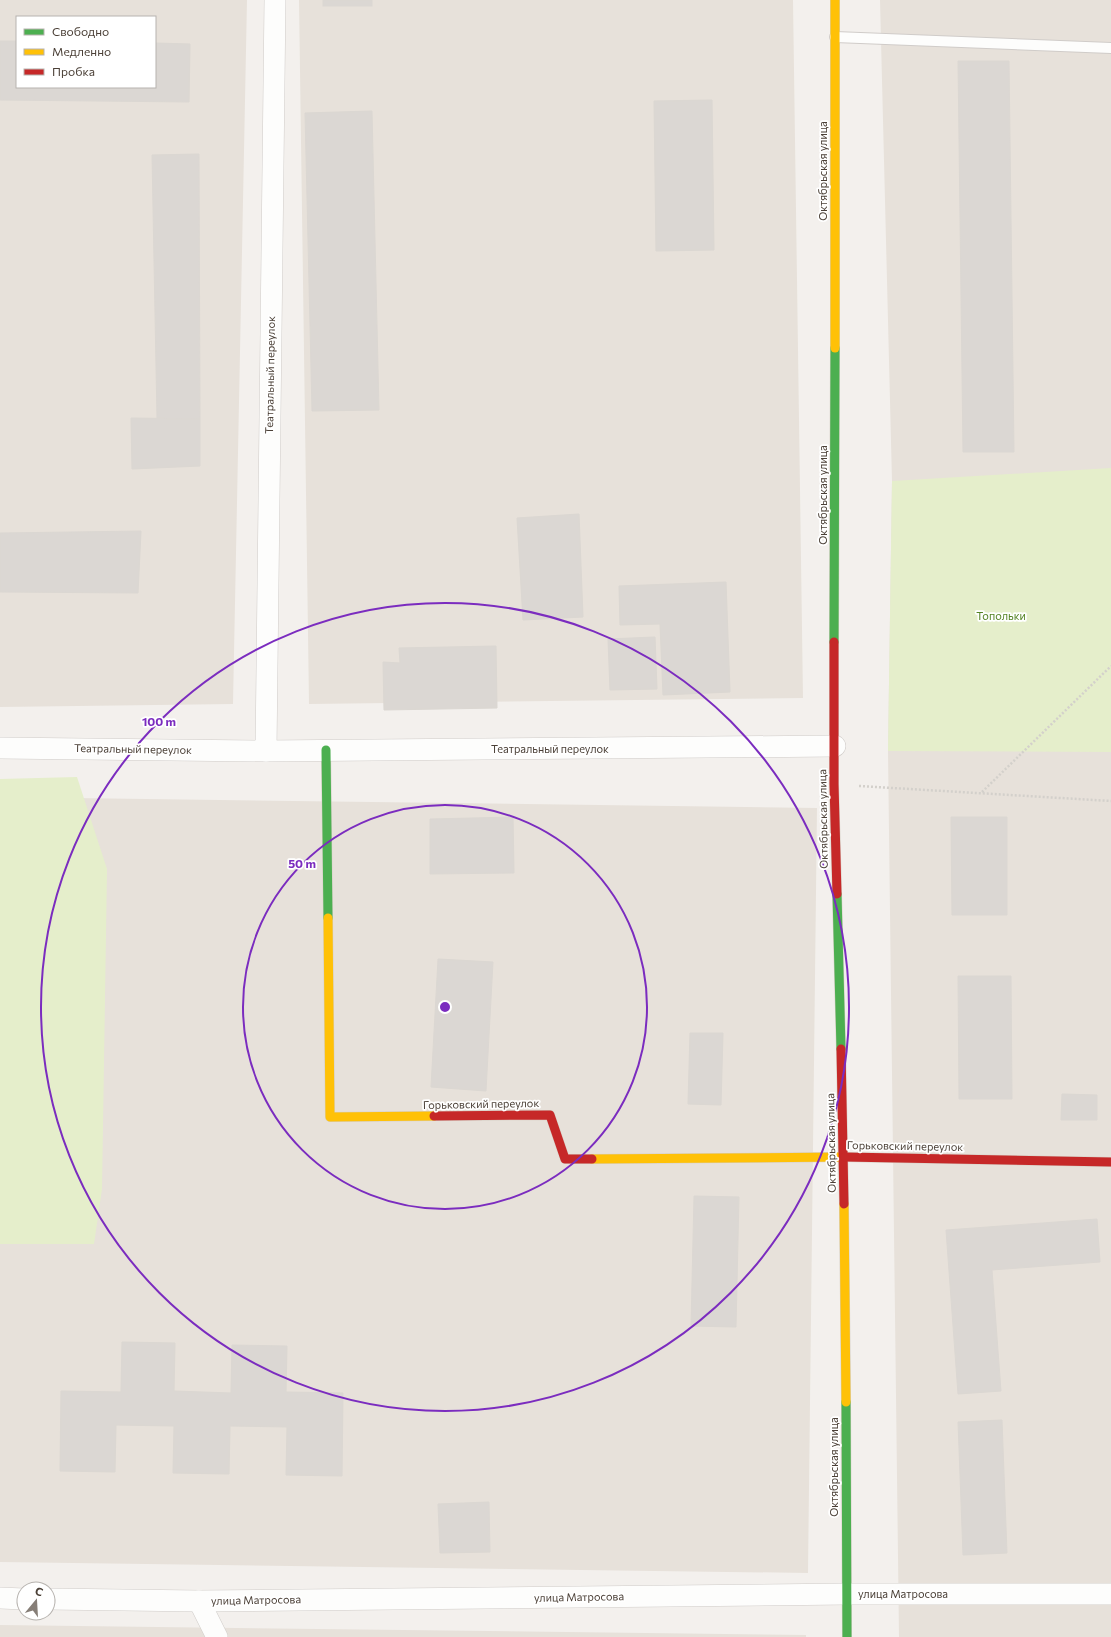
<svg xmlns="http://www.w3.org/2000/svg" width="1111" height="1637" font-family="Commissioner,sans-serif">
  <rect width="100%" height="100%" fill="#f3f0ed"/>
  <!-- residential -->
  <g fill="#e7e1da" fill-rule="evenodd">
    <path d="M0,0H247L233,704L0,707ZM17,17H155V87H17Z"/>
    <path d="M299,0H793L803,698L309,704Z"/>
    <path d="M880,0H1111V1637H899L888,751L892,481Z"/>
    <path d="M0,797L817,808L808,1573L0,1562Z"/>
    <path d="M0,1625L806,1635V1637H0Z"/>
  </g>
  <!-- green -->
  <g fill="#e5eecb">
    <path d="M1111,468V752L888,751L892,481Z"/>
    <path d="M77,777L107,869L102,1189L94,1244H0V779Z"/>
  </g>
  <!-- building -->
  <g fill="#dbd7d3" stroke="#dbd7d2">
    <rect x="323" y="0" width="49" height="6"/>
    <path d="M0,41H17V87H155V43L190,44L189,102L0,100Z"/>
    <path d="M958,61H1009L1014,452H963Z"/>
    <path d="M712,100L714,250L656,251L654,101Z"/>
    <path d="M372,111L379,410L312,411L305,113Z"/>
    <path d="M199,154L200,419H157L152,155Z"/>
    <path d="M131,418L200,419V466L132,469Z"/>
    <path d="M579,514L583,617L523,620L517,518Z"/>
    <path d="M141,531L138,593L0,592V533Z"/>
    <path d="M726,582L730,692L663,695L660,624L620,625L619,586Z"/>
    <path d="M655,637L657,689L610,690L608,639Z"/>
    <path d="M496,646L497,708L384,710L383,662L400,663L399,648Z"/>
    <path d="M513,817L514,873L430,874V819Z"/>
    <path d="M951,817H1007V915H952Z"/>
    <path d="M438,959L493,962L486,1091L431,1087Z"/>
    <path d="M958,976H1011L1012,1099H959Z"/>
    <path d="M690,1033H723L721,1105L688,1104Z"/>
    <path d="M1062,1094L1097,1095V1120H1061Z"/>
    <path d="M694,1196L739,1197L736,1327L691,1326Z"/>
    <path d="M1097,1219L1100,1262L992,1270L1001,1391L958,1394L946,1230Z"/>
    <path d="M122,1342L175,1343L174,1391L231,1393L232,1345L287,1346L286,1392L343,1393L342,1476L286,1475L287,1427L230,1426L229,1474L173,1473L174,1426L116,1425L115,1472L60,1471L61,1391L121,1392Z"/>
    <path d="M1002,1420L1007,1553L963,1555L958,1422Z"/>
    <path d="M489,1502L490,1552L440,1553L438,1504Z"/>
  </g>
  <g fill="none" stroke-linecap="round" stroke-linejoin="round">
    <defs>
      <path id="lane" d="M835,37L1111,48"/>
      <g id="street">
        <path d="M0,748L266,751L835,746"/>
        <path d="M266,751L275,0"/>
        <path d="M0,1598L24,1599"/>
        <path d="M48,1599L199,1601L847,1594H1111"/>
        <path d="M199,1601L217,1637"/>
      </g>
      <g id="fast">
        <path d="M834,642L835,348"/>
        <path d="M326,750L328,918"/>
        <path d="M837,894L841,1049"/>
        <path d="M846,1402L847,1637"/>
      </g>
      <g id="slow">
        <path d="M835,348V0"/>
        <path d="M328,918L330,1117L434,1116"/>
        <path d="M592,1159L845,1157"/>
        <path d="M844,1204L846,1402"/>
      </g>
      <g id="jam">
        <path d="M834,642V784L837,894"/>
        <path d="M841,1049L844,1204"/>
        <path d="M434,1116L550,1115L565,1159H592"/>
        <path d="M845,1157L1111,1162"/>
      </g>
    </defs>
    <!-- lane casing -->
    <use href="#lane" stroke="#d0ccc9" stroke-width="12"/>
    <!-- street casing -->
    <use href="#street" stroke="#d0ccc9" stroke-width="22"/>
    <!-- fast casing -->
    <use href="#fast" stroke="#d5cec4" stroke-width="10"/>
    <!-- slow casing -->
    <use href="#slow" stroke="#d5cec4" stroke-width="10"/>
    <!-- jam casing -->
    <use href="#jam" stroke="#d5cec4" stroke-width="10"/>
    <!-- path -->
    <g stroke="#d3d0cb" stroke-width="2.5" stroke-dasharray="2 2" stroke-linecap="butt">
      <path d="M859,786L1111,801"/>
      <path d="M982,792L1111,666"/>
    </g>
    <!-- lane -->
    <use href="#lane" stroke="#fdfdfc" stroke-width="10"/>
    <!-- street -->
    <use href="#street" stroke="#fdfdfc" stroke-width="21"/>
    <!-- fast -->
    <use href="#fast" stroke="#4caf50" stroke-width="9"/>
    <!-- slow -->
    <use href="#slow" stroke="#ffc107" stroke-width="9"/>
    <!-- jam -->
    <use href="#jam" stroke="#c62828" stroke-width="9"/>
  </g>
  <!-- distance rings -->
  <g fill="none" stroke="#7b2cbf" stroke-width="2">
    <circle cx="445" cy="1007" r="202"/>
    <circle cx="445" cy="1007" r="404"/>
  </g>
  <g text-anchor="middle" stroke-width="3.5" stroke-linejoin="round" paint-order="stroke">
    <!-- street labels -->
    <g font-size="11" fill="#4b4037" stroke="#fff">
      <text transform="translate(823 171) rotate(-90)" y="4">Октябрьская улица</text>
      <text transform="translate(270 375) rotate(-89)" y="4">Театральный переулок</text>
      <text transform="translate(823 495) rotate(-90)" y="4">Октябрьская улица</text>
      <text transform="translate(133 749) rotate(1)" y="4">Театральный переулок</text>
      <text x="550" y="753">Театральный переулок</text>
      <text transform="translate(823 819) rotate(-91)" y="4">Октябрьская улица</text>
      <text transform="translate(481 1104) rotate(-1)" y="4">Горьковский переулок</text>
      <text transform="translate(831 1143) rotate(-91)" y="4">Октябрьская улица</text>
      <text transform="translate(905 1146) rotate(1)" y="4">Горьковский переулок</text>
      <text transform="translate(834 1467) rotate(-90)" y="4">Октябрьская улица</text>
      <text x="903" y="1598">улица Матросова</text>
      <text transform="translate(579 1597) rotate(-1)" y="4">улица Матросова</text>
      <text transform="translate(256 1600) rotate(-1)" y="4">улица Матросова</text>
    </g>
    <!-- park labels -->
    <g font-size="11" fill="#548324" stroke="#fff">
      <text x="1001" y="620">Топольки</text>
    </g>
  </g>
  <circle cx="445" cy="1007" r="6" fill="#7b2cbf" stroke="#fff" stroke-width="2"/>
  <g font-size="12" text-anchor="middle" font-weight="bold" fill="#7b2cbf" stroke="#fff" stroke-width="3.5" stroke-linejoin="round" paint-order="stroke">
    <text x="159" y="726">100 m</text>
    <text x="302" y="868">50 m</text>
  </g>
  <!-- legend -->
  <rect x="16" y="16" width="140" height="72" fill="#ffffff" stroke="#b7b3af"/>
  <rect x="24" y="29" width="20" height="6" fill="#4caf50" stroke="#b7b3af"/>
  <text x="52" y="36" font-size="12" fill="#4b4037">Свободно</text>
  <rect x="24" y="49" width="20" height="6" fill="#ffc107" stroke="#b7b3af"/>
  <text x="52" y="56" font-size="12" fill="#4b4037">Медленно</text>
  <rect x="24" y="69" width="20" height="6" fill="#c62828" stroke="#b7b3af"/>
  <text x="52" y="76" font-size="12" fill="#4b4037">Пробка</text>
  <!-- north arrow -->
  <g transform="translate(36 1601) rotate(18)"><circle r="19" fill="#ffffff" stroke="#b7b3af"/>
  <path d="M0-3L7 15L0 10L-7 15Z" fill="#867e77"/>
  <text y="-6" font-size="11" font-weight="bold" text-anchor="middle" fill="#4b4037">С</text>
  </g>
</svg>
